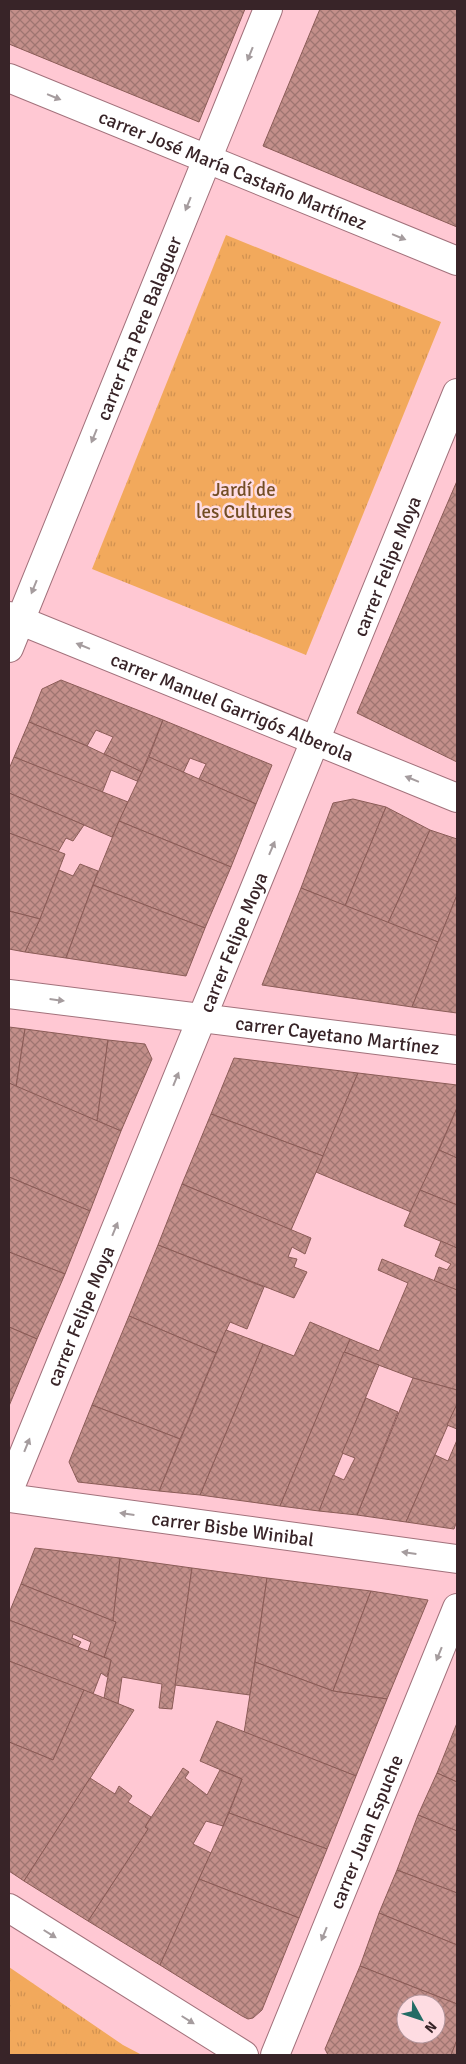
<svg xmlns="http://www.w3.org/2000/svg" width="466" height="2064" font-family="Signika,sans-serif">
  <defs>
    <pattern id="park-tufts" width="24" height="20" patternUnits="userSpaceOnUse" patternTransform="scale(1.25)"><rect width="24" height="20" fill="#f2a95c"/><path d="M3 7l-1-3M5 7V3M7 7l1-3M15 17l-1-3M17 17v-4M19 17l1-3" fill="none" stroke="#d09150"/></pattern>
    <pattern id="building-cross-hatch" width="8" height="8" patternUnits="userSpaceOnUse" patternTransform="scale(1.25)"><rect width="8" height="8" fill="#c38f8a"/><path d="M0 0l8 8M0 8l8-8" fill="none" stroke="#9f7571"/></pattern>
  </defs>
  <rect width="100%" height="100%" fill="#ffc8d3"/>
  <!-- park -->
  <g fill="url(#park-tufts)">
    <path d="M226,235L441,322L306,655L92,569Z"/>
    <path d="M9,1967L123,2045L142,2055H9Z"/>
  </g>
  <!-- building -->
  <g fill="url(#building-cross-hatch)" stroke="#8b5c57" fill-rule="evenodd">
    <path d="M9,9H245L199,122L9,44Z"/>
    <path d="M320,9H457V227L263,146Z"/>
    <path d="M457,481V762L357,713Z"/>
    <path d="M61,680L163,720L142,772L104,754L113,737L96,730L87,746L29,722L42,689Z"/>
    <path d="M163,720L272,765L256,804L199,779L206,764L190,758L183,773L149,757Z"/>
    <path d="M29,722L87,746L142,772L137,781L111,770L102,793L14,757Z"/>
    <path d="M14,757L128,802L112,837L9,793V769Z"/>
    <path d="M149,757L256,804L231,867L119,821Z"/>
    <path d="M9,793L84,825L73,841L66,838L58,852L9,833Z"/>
    <path d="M353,799L386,807L345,906L301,888L333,803Z"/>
    <path d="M386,807L430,830L388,923L345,906Z"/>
    <path d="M119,821L231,867L205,928L93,885Z"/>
    <path d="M430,830L457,839V895L438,942L388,923Z"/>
    <path d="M9,833L65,854L40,919L9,911Z"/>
    <path d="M80,864L98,871L66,958L25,952L40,919L59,870L73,876Z"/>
    <path d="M93,885L205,928L186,976L66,958Z"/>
    <path d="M301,888L438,942L412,1007L262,985Z"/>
    <path d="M457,895V1013L412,1007L438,942Z"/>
    <path d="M9,911L40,919L25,952L9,949Z"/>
    <path d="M9,1027L25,1029L16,1087L9,1083Z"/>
    <path d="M25,1029L108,1040L97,1121L16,1087Z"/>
    <path d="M108,1040L145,1044L152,1059L121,1131L97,1121Z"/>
    <path d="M234,1058L358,1073L323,1156L211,1114Z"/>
    <path d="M358,1073L457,1085V1108L411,1212L316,1172Z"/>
    <path d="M9,1083L121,1131L90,1211L9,1177Z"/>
    <path d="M457,1108V1158L439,1150Z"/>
    <path d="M211,1114L323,1156L291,1230L182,1184Z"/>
    <path d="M439,1150L457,1158V1205L420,1190Z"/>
    <path d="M9,1177L90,1211L65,1274L9,1252Z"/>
    <path d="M182,1184L311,1238L305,1254L292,1247L288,1257L297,1259L294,1267L307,1272L294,1298L158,1245Z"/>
    <path d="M420,1190L457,1205V1248L404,1226Z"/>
    <path d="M441,1241L457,1248V1290L434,1281L439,1267L447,1270L451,1264L435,1256Z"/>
    <path d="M158,1245L264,1287L247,1329L230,1322L216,1353L129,1316Z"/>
    <path d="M9,1252L65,1274L37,1339L9,1327Z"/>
    <path d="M382,1259L457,1290V1390L413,1378L344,1352L350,1339L379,1351L408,1283L378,1270Z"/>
    <path d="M129,1316L216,1353L180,1439L92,1405Z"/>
    <path d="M310,1322L350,1339L280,1506L200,1495L263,1344L294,1356Z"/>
    <path d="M9,1327L37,1339L9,1406Z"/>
    <path d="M226,1330L263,1344L200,1495L159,1491Z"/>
    <path d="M344,1352L379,1365L319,1511L280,1506Z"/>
    <path d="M413,1378L457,1390V1404L406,1522L357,1515Z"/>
    <path d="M366,1398L398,1412L357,1515L319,1511L333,1475L344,1480L355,1458L342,1453Z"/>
    <path d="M457,1404V1429L447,1425Z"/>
    <path d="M92,1405L180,1439L159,1491L78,1482L69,1462Z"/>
    <path d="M457,1440V1521L454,1529L406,1522L435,1455L448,1461Z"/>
    <path d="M35,1548L120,1558L113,1621L21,1584Z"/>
    <path d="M120,1558L192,1568L172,1709L159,1708L162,1684L122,1677L118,1704L104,1698L111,1660L104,1657L116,1622L113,1621Z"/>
    <path d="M192,1568L267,1578L250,1695L175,1685Z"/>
    <path d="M267,1578L371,1591L333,1691L255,1662Z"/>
    <path d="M21,1584L116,1622L104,1657L88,1651L91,1642L73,1634L72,1638L81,1642L78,1647L9,1620V1613Z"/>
    <path d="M371,1591L428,1600L387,1699L333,1691Z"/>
    <path d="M9,1620L111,1660L107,1677L101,1673L93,1694L9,1661Z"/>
    <path d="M9,1661L84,1690L53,1760L9,1742Z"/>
    <path d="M255,1662L333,1691L387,1699L356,1776L244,1733Z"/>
    <path d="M84,1690L134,1710L24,1881L9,1871V1742L53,1760Z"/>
    <path d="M217,1721L356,1776L327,1849L229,1813L242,1779L200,1761Z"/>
    <path d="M457,1723V1782L437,1773Z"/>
    <path d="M183,1768L189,1772L185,1778L207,1795L220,1770L242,1779L223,1826L206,1821L193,1844L211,1853L160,1965L88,1921L148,1829L145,1827Z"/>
    <path d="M437,1773L457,1782V1831L418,1815Z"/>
    <path d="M90,1778L115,1794L119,1786L132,1796L128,1802L151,1817L145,1827L148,1829L88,1921L24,1881Z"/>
    <path d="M229,1813L327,1849L299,1918L199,1879Z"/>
    <path d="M418,1815L457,1831V1893L397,1870Z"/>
    <path d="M397,1870L457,1893V1945L379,1913Z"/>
    <path d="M199,1879L299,1918L262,2010L253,2018L248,2019L242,2016L160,1965Z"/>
    <path d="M379,1913L457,1945V2004L360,1966Z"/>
    <path d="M360,1966L457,2004V2040L451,2055H328L325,2049ZM406,2004H436V2034H406Z"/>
    <path d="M457,2040V2055H451Z"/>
  </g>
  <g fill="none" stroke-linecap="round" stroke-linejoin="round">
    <defs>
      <g id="street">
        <path id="s1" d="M9,78L457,261"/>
        <path id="s2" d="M9,616L457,798"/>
        <path id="s3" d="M9,648L268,9"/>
        <path id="s4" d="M9,994L457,1050"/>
        <path id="s5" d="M9,1490C158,1124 309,759 457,393"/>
        <path id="s6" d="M9,1498L457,1559"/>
        <path d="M9,1908L244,2055"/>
        <path id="s7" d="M275,2055L457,1608"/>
      </g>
    </defs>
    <!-- street casing -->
    <use href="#street" stroke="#a2717b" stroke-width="30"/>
    <!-- street -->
    <use href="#street" stroke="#fff" stroke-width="28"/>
  </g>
  <!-- one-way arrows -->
  <defs><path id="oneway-solid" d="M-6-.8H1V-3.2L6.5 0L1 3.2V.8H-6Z" transform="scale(1.25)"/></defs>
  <g fill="#a59c9e">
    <use href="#oneway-solid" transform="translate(250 54) rotate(112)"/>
    <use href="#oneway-solid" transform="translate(54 97) rotate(22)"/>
    <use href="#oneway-solid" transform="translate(188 204) rotate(112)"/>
    <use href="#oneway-solid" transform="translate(399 237) rotate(22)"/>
    <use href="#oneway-solid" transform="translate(94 436) rotate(112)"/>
    <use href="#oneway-solid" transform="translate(34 587) rotate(112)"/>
    <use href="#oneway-solid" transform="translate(83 646) rotate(-158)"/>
    <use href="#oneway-solid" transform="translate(412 779) rotate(-158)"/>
    <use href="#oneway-solid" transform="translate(272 848) rotate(-67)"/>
    <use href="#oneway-solid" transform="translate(57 1000) rotate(7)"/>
    <use href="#oneway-solid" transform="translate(176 1079) rotate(-68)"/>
    <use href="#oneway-solid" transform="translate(115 1229) rotate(-68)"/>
    <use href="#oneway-solid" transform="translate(27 1445) rotate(-68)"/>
    <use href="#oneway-solid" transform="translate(127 1514) rotate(-172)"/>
    <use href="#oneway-solid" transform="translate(409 1553) rotate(-172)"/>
    <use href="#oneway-solid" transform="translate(439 1654) rotate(112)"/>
    <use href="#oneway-solid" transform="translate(50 1934) rotate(32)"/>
    <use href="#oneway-solid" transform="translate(324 1934) rotate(112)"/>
    <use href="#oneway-solid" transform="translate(188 2020) rotate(32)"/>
  </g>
  <g text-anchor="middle" stroke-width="5" stroke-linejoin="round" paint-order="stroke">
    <!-- street labels -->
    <g font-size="19" fill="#382428" stroke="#fedce2">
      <text dy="7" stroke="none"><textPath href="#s1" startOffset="242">carrer José María Castaño Martínez</textPath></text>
      <text dy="7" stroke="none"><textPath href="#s3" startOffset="345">carrer Fra Pere Balaguer</textPath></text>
      <text dy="7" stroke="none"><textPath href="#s5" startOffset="998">carrer Felipe Moya</textPath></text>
      <text dy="7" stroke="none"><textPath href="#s2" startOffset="241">carrer Manuel Garrigós Alberola</textPath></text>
      <text dy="7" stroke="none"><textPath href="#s5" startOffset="592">carrer Felipe Moya</textPath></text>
      <text dy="7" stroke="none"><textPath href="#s4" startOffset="331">carrer Cayetano Martínez</textPath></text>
      <text dy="7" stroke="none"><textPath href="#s5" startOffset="188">carrer Felipe Moya</textPath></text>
      <text dy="7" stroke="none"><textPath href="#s6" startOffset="226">carrer Bisbe Winibal</textPath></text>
      <text dy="7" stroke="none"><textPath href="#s7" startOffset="241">carrer Juan Espuche</textPath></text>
    </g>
    <!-- park labels -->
    <g font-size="19" fill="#734d24" stroke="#fedce2">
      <text x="244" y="496">Jardí de<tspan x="244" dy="22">les Cultures</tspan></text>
    </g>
  </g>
  <!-- border -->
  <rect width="466" height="2064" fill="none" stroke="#382428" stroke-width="20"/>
  <!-- north arrow -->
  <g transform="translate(421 2019) rotate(130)"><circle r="24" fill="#fedce2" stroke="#af9298"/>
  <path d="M0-4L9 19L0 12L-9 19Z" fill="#236c65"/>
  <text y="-8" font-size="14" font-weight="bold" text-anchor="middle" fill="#382428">N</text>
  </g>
</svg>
